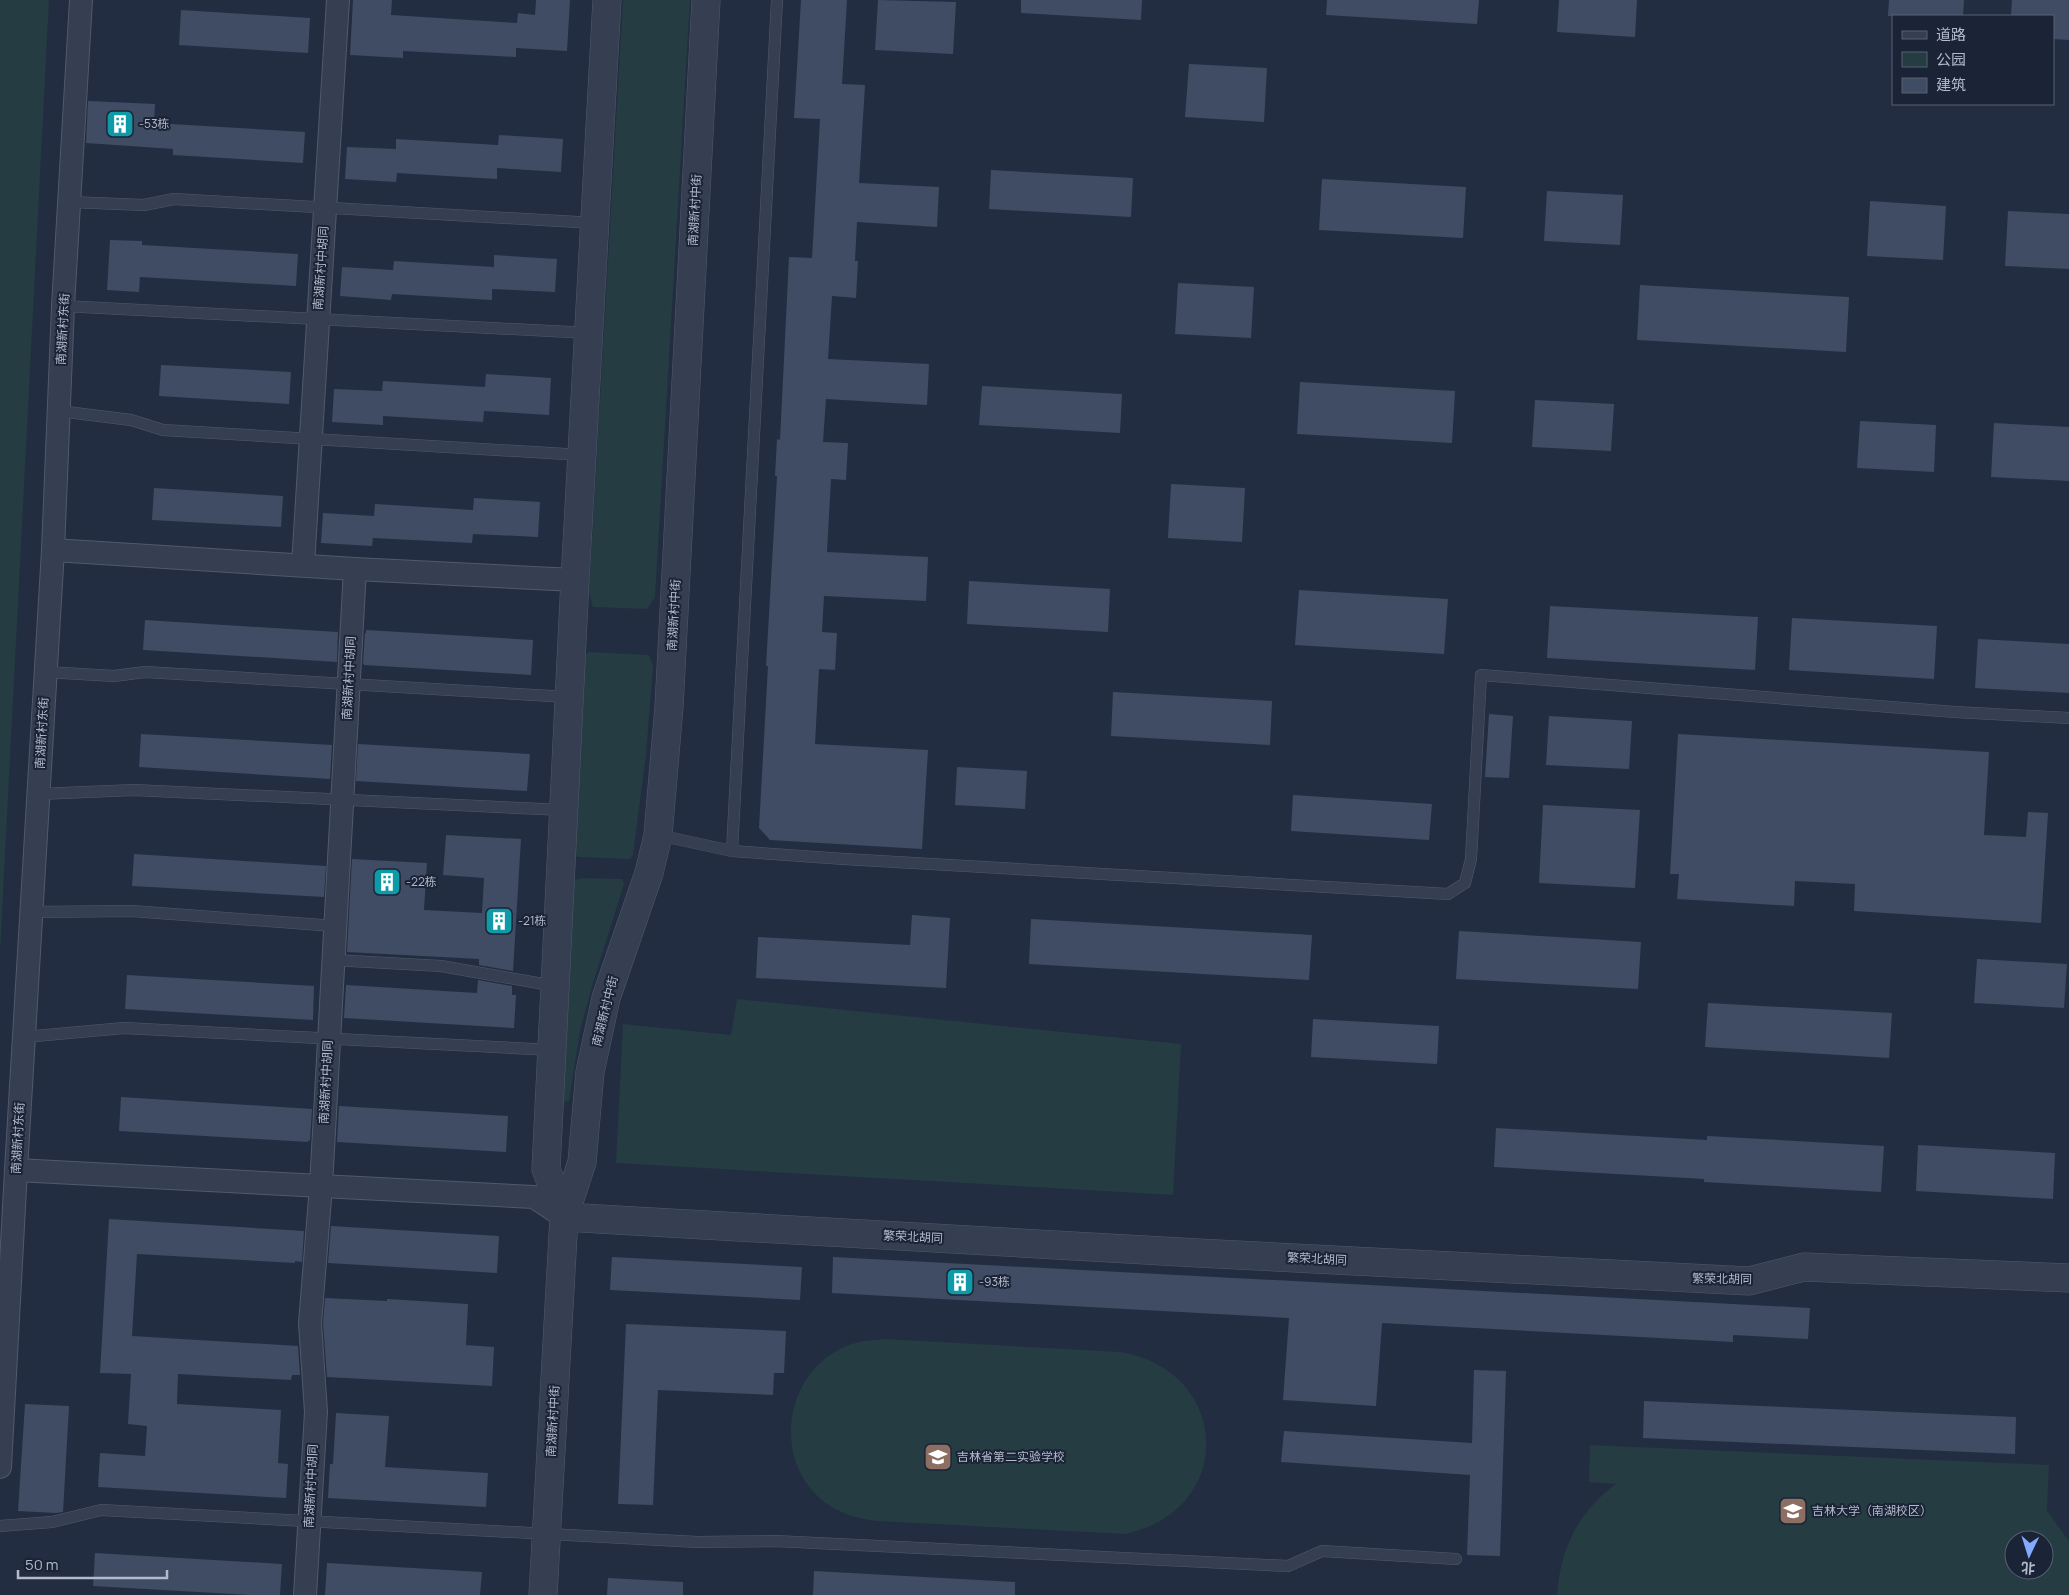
<svg xmlns="http://www.w3.org/2000/svg" width="2069" height="1595" font-family="Manrope,'Noto Sans SC',sans-serif">
  <rect width="100%" height="100%" fill="#222d41"/>
  <!-- green -->
  <g fill="#243c42" fill-rule="evenodd">
    <path d="M0,0H49L0,952Z"/>
    <path d="M623,0H690L655,597L647,609L593,607L589,592Z"/>
    <path d="M589,652L649,655L653,667L646,755L633,855L630,859L578,857L574,853L584,656Z"/>
    <path d="M581,878L622,879L624,884L593,983L580,1031L569,1101L565,1102L561,1100L573,881Z"/>
    <path d="M737,999L1181,1044L1173,1195L616,1163L623,1024L731,1035Z"/>
    <path d="M886,1339L1121,1352C1232,1371 1236,1511 1125,1534L877,1521C860,1519 845,1515 830,1506C768,1465 783,1367 852,1344C863,1340 875,1340 886,1339Z"/>
    <path d="M1590,1445L2049,1465L2047,1511L2069,1541V1595H1557C1560,1549 1578,1512 1616,1484L1589,1482ZM2014,1540H2044V1570H2014Z"/>
  </g>
  <!-- building -->
  <g fill="#404c63">
    <path d="M353,0H392L391,15L517,23L518,13L535,15L536,0H570L567,51L516,48V57L403,51V58L350,55Z"/>
    <path d="M801,0H847L842,84L865,85L859,183L939,187L937,227L857,222L855,261H858L856,298L832,296L828,359L929,364L927,405L826,399L823,442L848,443L846,480L831,479L827,552L928,557L926,601L824,596L822,632L837,633L835,670L819,669L815,744L928,750L922,849L770,840L759,828L768,666H766L777,476H775L777,439L780,440L789,257L812,258L820,119L794,118Z"/>
    <path d="M878,0L956,2L953,54L875,50Z"/>
    <path d="M1021,0H1142L1141,20L1021,13Z"/>
    <path d="M1327,0H1479L1477,24L1326,15Z"/>
    <path d="M1559,0H1637L1635,37L1557,32Z"/>
    <path d="M1889,0H1964L1963,16H1888Z"/>
    <path d="M2012,0H2069V40L2053,39V16H2011Z"/>
    <path d="M181,10L310,18L308,53L179,45Z"/>
    <path d="M1189,64L1267,68L1264,122L1185,117Z"/>
    <path d="M88,101L155,104L154,123L305,132L303,163L173,155V149L86,143Z"/>
    <path d="M499,135L563,139L561,172L497,168V179L397,173L396,182L345,179L347,147L396,149V139L498,145Z"/>
    <path d="M991,170L1133,178L1131,217L989,209Z"/>
    <path d="M1322,179L1466,187L1463,238L1319,230Z"/>
    <path d="M1547,191L1623,195L1620,245L1544,241Z"/>
    <path d="M1870,201L1946,206L1943,260L1867,256Z"/>
    <path d="M2008,211L2069,214V269L2005,266Z"/>
    <path d="M110,240L142,241V245L298,254L296,286L140,277L139,292L107,290Z"/>
    <path d="M494,255L557,259L555,292L492,289V300L392,294L391,300L340,296L342,267L393,270L394,261L494,267Z"/>
    <path d="M1178,283L1254,287L1251,338L1175,334Z"/>
    <path d="M1640,285L1849,297L1846,352L1637,340Z"/>
    <path d="M161,365L291,372L289,404L159,396Z"/>
    <path d="M486,374L551,378L549,415L484,411L483,422L383,416V425L332,422L334,389L382,391L383,381L485,387Z"/>
    <path d="M1300,382L1455,391L1452,443L1297,434Z"/>
    <path d="M982,386L1122,394L1120,433L979,425Z"/>
    <path d="M1535,400L1614,404L1611,451L1532,447Z"/>
    <path d="M1860,421L1936,425L1934,472L1857,468Z"/>
    <path d="M1994,423L2069,427V481L1991,477Z"/>
    <path d="M1171,484L1245,488L1242,542L1168,538Z"/>
    <path d="M154,488L283,496L281,527L152,520Z"/>
    <path d="M474,498L540,502L538,537L473,534L472,543L373,538L372,546L321,543L323,513L374,516L375,504L473,510Z"/>
    <path d="M969,581L1110,589L1108,632L967,624Z"/>
    <path d="M1299,590L1448,599L1444,654L1295,645Z"/>
    <path d="M1550,606L1758,617L1755,670L1547,658Z"/>
    <path d="M1792,618L1937,626L1934,679L1789,670Z"/>
    <path d="M145,620L338,632L337,662L143,650Z"/>
    <path d="M366,630L533,640L531,675L364,665L363,663L365,633H366Z"/>
    <path d="M1978,639L2069,644V693L1975,688Z"/>
    <path d="M1113,692L1272,701L1270,745L1111,736Z"/>
    <path d="M1489,714L1513,716L1509,778L1485,777Z"/>
    <path d="M1549,716L1632,721L1629,769L1546,765Z"/>
    <path d="M141,734L332,745L330,779L139,767Z"/>
    <path d="M1678,734L1989,752L1984,835L2026,837L2028,812L2048,813L2041,923L1854,911L1855,884L1795,881L1794,906L1677,899L1679,874H1670Z"/>
    <path d="M358,744L530,754L527,791L356,781Z"/>
    <path d="M957,767L1027,771L1025,809L955,805Z"/>
    <path d="M1293,795L1432,804L1429,840L1291,831Z"/>
    <path d="M1543,805L1640,810L1635,888L1539,883Z"/>
    <path d="M446,835L521,839L513,971L479,965V959L347,952L352,859L427,863L424,910L482,913L484,878L443,875Z"/>
    <path d="M134,854L326,866L324,897L132,886Z"/>
    <path d="M912,915L950,918L946,988L756,978L758,937L910,945Z"/>
    <path d="M1031,919L1312,935L1309,980L1029,964Z"/>
    <path d="M1459,931L1641,942L1638,989L1456,979Z"/>
    <path d="M1977,959L2067,964L2064,1008L1974,1003Z"/>
    <path d="M127,975L314,986L313,1020L125,1009Z"/>
    <path d="M478,980L512,986V995H516L514,1028L344,1018L346,985L477,993Z"/>
    <path d="M1708,1003L1892,1013L1889,1058L1705,1047Z"/>
    <path d="M1313,1019L1439,1026L1437,1064L1311,1057Z"/>
    <path d="M121,1097L312,1109L310,1141L308,1140V1142L119,1131Z"/>
    <path d="M339,1106L508,1116L506,1152L337,1142Z"/>
    <path d="M1496,1128L1707,1140V1136L1884,1146L1881,1192L1704,1182V1179L1494,1167Z"/>
    <path d="M1918,1145L2055,1153L2053,1199L1916,1191Z"/>
    <path d="M109,1219L304,1231L302,1262L295,1261V1263L137,1254L132,1336L298,1346L300,1375H292L291,1380L178,1374L177,1404L281,1410L278,1463L288,1464L286,1498L98,1487L100,1453L145,1456L147,1426L128,1424L131,1374L100,1373Z"/>
    <path d="M331,1226L499,1236L497,1273L328,1263Z"/>
    <path d="M612,1257L802,1267L800,1300L610,1290Z"/>
    <path d="M833,1257L1810,1308L1808,1339L1733,1335V1342L1382,1323L1376,1406L1283,1400L1289,1318L832,1293Z"/>
    <path d="M325,1298L387,1301V1299L468,1304L466,1345L494,1347L492,1386L327,1377L323,1323Z"/>
    <path d="M626,1324L786,1331L784,1373H774L773,1395L658,1390L653,1505L618,1504Z"/>
    <path d="M1474,1370L1506,1371L1500,1556L1467,1555L1470,1475L1281,1462L1284,1431L1472,1443Z"/>
    <path d="M1644,1401L2016,1417L2015,1454L1643,1438Z"/>
    <path d="M25,1404L69,1406L63,1512L56,1513L18,1511Z"/>
    <path d="M336,1413L389,1416L385,1467L488,1473L486,1507L328,1498L330,1464H333Z"/>
    <path d="M95,1553L282,1564L280,1595H250L93,1586Z"/>
    <path d="M327,1563L482,1572L480,1595H325Z"/>
    <path d="M814,1571L1015,1582V1595H813Z"/>
    <path d="M608,1578L683,1582V1595H607Z"/>
  </g>
  <g fill="none" stroke-linecap="round" stroke-linejoin="round">
    <defs>
      <g id="service">
        <path d="M70,202L144,205L174,199L595,223"/>
        <path d="M63,306L589,333"/>
        <path d="M59,411L131,420L163,430L582,455"/>
        <path d="M46,672L114,676L145,672L569,697"/>
        <path d="M39,794L134,790L564,810"/>
        <path d="M658,835L732,851L844,859L1448,894L1465,883L1471,859L1481,675L1955,712L2069,718"/>
        <path d="M732,851L777,0"/>
        <path d="M31,912L132,911L335,926"/>
        <path d="M333,960L441,966L555,986"/>
        <path d="M24,1037L124,1028L552,1050"/>
        <path d="M0,1526L52,1522L101,1510L697,1542L775,1541L1288,1566L1322,1551L1456,1559"/>
      </g>
      <g id="minor">
        <path d="M53,550L355,569L575,580"/>
        <path d="M303,565L338,0"/>
        <path d="M16,1170L534,1197L564,1217"/>
        <path d="M0,1467L16,1170L53,550L63,306L81,0"/>
        <path d="M305,1595L316,1412L310,1323L321,1186L355,569"/>
      </g>
      <g id="tertiary">
        <path d="M564,1217L1198,1253L1749,1281L1804,1267L2069,1278"/>
        <path d="M564,1217L546,1169L575,580L607,0"/>
        <path d="M543,1595L564,1217L582,1162L590,1072L606,998L649,873L658,835L669,707L706,0"/>
      </g>
    </defs>
    <!-- service casing -->
    <use href="#service" stroke="#515a6b" stroke-width="12"/>
    <!-- minor casing -->
    <use href="#minor" stroke="#515a6b" stroke-width="24"/>
    <!-- tertiary casing -->
    <use href="#tertiary" stroke="#515a6b" stroke-width="29"/>
    <!-- service -->
    <use href="#service" stroke="#363f51" stroke-width="11"/>
    <!-- minor -->
    <use href="#minor" stroke="#363f51" stroke-width="22"/>
    <!-- tertiary -->
    <use href="#tertiary" stroke="#363f51" stroke-width="28"/>
  </g>
  <!-- icons -->
  <defs>
    <symbol id="building-square" viewBox="-11 -11 22 22"><rect x="-9" y="-9" width="18" height="18" rx="4" fill="#0f9aa8" stroke="#1b2436"/><path d="M-4-6H4V6H1V3H-1V6H-4ZM-2.5-4.3h1.7v1.8h-1.7ZM.8-4.3h1.7v1.8H.8ZM-2.5-1h1.7V.8h-1.7ZM.8-1h1.7V.8H.8Z" fill="#fff"/></symbol>
    <symbol id="school-square" viewBox="-11 -11 22 22"><rect x="-9" y="-9" width="18" height="18" rx="4" fill="#8d6e63" stroke="#1b2436"/><path d="M0-5L7-2L0 1L-7-2ZM-4 1L0 2.5L4 1V4Q0 6-4 4Z" fill="#fff"/></symbol>
    <symbol id="university-square" viewBox="-11 -11 22 22"><rect x="-9" y="-9" width="18" height="18" rx="4" fill="#8d6e63" stroke="#1b2436"/><path d="M0-5L7-2L0 1L-7-2ZM-4 1L0 2.5L4 1V4Q0 6-4 4Z" fill="#fff"/></symbol>
  </defs>
  <g fill-rule="evenodd">
    <use href="#building-square" x="104" y="108" width="32" height="32"/>
    <use href="#building-square" x="371" y="866" width="32" height="32"/>
    <use href="#building-square" x="483" y="905" width="32" height="32"/>
    <use href="#building-square" x="944" y="1266" width="32" height="32"/>
    <use href="#school-square" x="922" y="1441" width="32" height="32"/>
    <use href="#university-square" x="1777" y="1495" width="32" height="32"/>
  </g>
  <g text-anchor="middle" stroke-width="4" stroke-linejoin="round" paint-order="stroke">
    <!-- poi labels -->
    <g font-size="12" fill="#b2bacb" stroke="#1b2436" text-anchor="start">
      <text x="139" y="128">-53栋</text>
      <text x="406" y="886">-22栋</text>
      <text x="518" y="925">-21栋</text>
      <text x="979" y="1286">-93栋</text>
      <text x="957" y="1461">吉林省第二实验学校</text>
      <text x="1812" y="1515">吉林大学（南湖校区）</text>
    </g>
    <!-- street labels -->
    <g font-size="12" fill="#b2bacb" stroke="#1b2436">
      <text transform="translate(695 210) rotate(-87)" y="4">南湖新村中街</text>
      <text transform="translate(321 268) rotate(-86)" y="4">南湖新村中胡同</text>
      <text transform="translate(63 329) rotate(-87)" y="4">南湖新村东街</text>
      <text transform="translate(674 615) rotate(-87)" y="4">南湖新村中街</text>
      <text transform="translate(349 678) rotate(-87)" y="4">南湖新村中胡同</text>
      <text transform="translate(42 733) rotate(-87)" y="4">南湖新村东街</text>
      <text transform="translate(605 1011) rotate(-76)" y="4">南湖新村中街</text>
      <text transform="translate(326 1082) rotate(-87)" y="4">南湖新村中胡同</text>
      <text transform="translate(18 1138) rotate(-87)" y="4">南湖新村东街</text>
      <text transform="translate(913 1237) rotate(3)" y="4">繁荣北胡同</text>
      <text transform="translate(1317 1259) rotate(3)" y="4">繁荣北胡同</text>
      <text transform="translate(1722 1279) rotate(1)" y="4">繁荣北胡同</text>
      <text transform="translate(553 1421) rotate(-87)" y="4">南湖新村中街</text>
      <text transform="translate(311 1486) rotate(-87)" y="4">南湖新村中胡同</text>
    </g>
  </g>
  <!-- legend -->
  <rect x="1892" y="15" width="162" height="90" fill="#1b2436" stroke="#576072"/>
  <rect x="1902" y="31" width="25" height="8" fill="#363f51" stroke="#576072"/>
  <text x="1936" y="40" font-size="15" fill="#b2bacb">道路</text>
  <rect x="1902" y="52" width="25" height="15" fill="#243c42" stroke="#576072"/>
  <text x="1936" y="65" font-size="15" fill="#b2bacb">公园</text>
  <rect x="1902" y="78" width="25" height="15" fill="#404c63" stroke="#576072"/>
  <text x="1936" y="90" font-size="15" fill="#b2bacb">建筑</text>
  <!-- north arrow -->
  <g transform="translate(2029 1555) rotate(184)"><circle r="24" fill="#1b2436" stroke="#576072"/>
  <path d="M0-4L9 19L0 12L-9 19Z" fill="#84aaff"/>
  <text y="-8" font-size="14" font-weight="bold" text-anchor="middle" fill="#b2bacb">北</text>
  </g>
  <!-- scale -->
  <path d="M18 1570v8h149v-8" fill="none" stroke="#b2bacb" stroke-width="2.5"/>
  <text x="25" y="1570" font-size="15" fill="#b2bacb" stroke="#1b2436" stroke-width="4" paint-order="stroke">50 m</text>
</svg>
